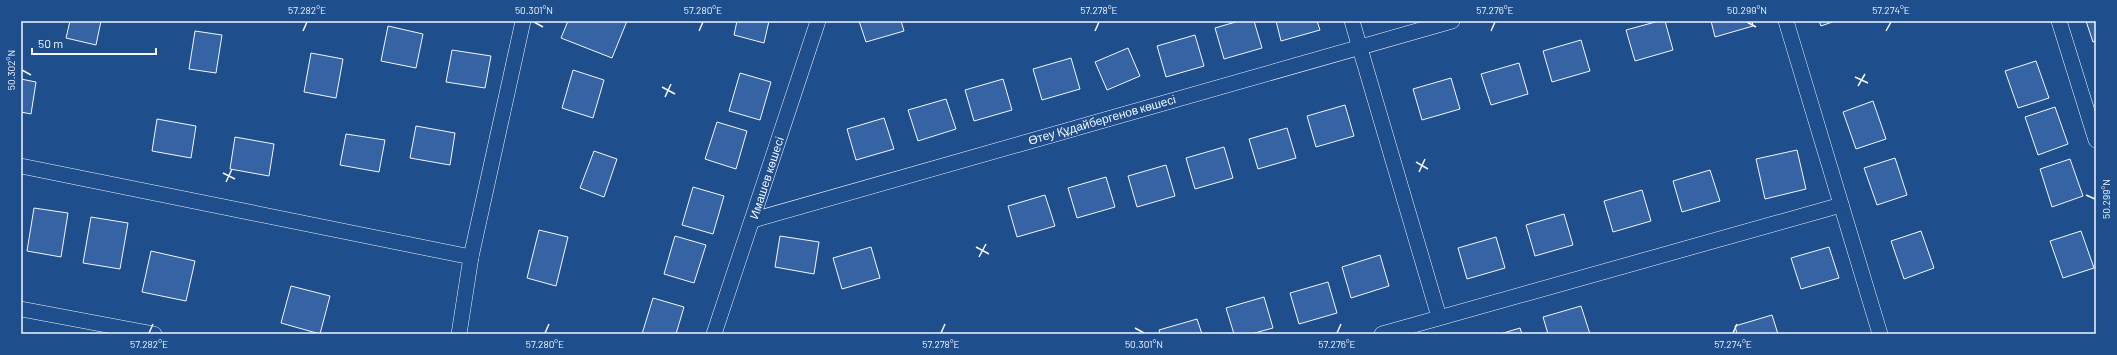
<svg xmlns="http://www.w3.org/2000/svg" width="2117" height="355" font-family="Barlow,sans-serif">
  <rect width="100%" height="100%" fill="#1f4e8c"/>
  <!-- building -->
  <g fill="#3563a3" stroke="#f2f6ff">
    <path d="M70,21H101L96,45L66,38Z"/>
    <path d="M568,21H627L612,58L561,38Z"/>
    <path d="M737,21H769L764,43L734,35Z"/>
    <path d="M859,21H901L904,31L866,42Z"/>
    <path d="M1239,21H1254L1262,48L1224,59L1215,28Z"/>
    <path d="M1276,21H1317L1320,30L1281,41Z"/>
    <path d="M1659,21H1665L1673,50L1635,61L1626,30Z"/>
    <path d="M1711,21H1752L1753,26L1715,37Z"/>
    <path d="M1819,21H1835L1821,26Z"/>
    <path d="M2086,21H2096V41L2093,42Z"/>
    <path d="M388,26L423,34L416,68L381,61Z"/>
    <path d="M195,31L222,35L216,73L189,69Z"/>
    <path d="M1195,35L1204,66L1166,77L1157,46Z"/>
    <path d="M1581,40L1590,71L1552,82L1543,51Z"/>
    <path d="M1128,48L1140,76L1107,90L1095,62Z"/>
    <path d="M452,50L491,56L485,88L446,82Z"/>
    <path d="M311,53L343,59L336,98L304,92Z"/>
    <path d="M1071,58L1080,89L1042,100L1033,69Z"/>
    <path d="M2036,61L2049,98L2018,108L2005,71Z"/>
    <path d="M1519,63L1528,94L1491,105L1481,74Z"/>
    <path d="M573,70L604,80L593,118L562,108Z"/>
    <path d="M740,73L771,82L760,120L729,111Z"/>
    <path d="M1451,78L1460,109L1422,120L1413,89Z"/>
    <path d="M21,79L36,82L31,114L21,112Z"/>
    <path d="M1003,79L1012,110L974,121L965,90Z"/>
    <path d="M946,99L956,129L918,141L908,110Z"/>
    <path d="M1873,101L1886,139L1856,149L1843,112Z"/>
    <path d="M1345,105L1354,136L1316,147L1307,116Z"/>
    <path d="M2055,107L2068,144L2038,155L2025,117Z"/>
    <path d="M884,118L894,149L856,160L847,129Z"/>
    <path d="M157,119L196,126L191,158L152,151Z"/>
    <path d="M717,122L747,131L736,169L705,159Z"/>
    <path d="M416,126L455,133L450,165L410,158Z"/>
    <path d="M1287,128L1296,158L1258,169L1249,139Z"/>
    <path d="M346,134L385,140L379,172L340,165Z"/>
    <path d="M235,137L274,144L269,176L230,169Z"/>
    <path d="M1224,147L1233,178L1195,189L1186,158Z"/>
    <path d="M1797,150L1806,189L1765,199L1756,159Z"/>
    <path d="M594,151L617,159L604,197L580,188Z"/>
    <path d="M1895,158L1907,195L1877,205L1864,168Z"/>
    <path d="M2070,159L2083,196L2052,207L2040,169Z"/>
    <path d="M1166,165L1175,196L1137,207L1128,176Z"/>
    <path d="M1710,170L1720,201L1682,212L1673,181Z"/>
    <path d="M1106,177L1115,207L1077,218L1068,188Z"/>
    <path d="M693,187L724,196L713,234L682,225Z"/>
    <path d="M1642,190L1651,221L1613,232L1604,201Z"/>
    <path d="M1045,195L1055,226L1017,237L1008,206Z"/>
    <path d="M34,208L68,213L61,257L27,251Z"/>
    <path d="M1564,214L1573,245L1535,256L1526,225Z"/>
    <path d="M91,217L128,223L120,269L83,263Z"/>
    <path d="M539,230L568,237L556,286L527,278Z"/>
    <path d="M1921,231L1934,268L1904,279L1891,241Z"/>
    <path d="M2081,231L2094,268L2063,278L2050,241Z"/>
    <path d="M675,236L706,245L694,283L664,274Z"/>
    <path d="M780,236L819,242L814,274L775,267Z"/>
    <path d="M1496,237L1505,268L1467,279L1458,248Z"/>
    <path d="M871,247L880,278L842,289L833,258Z"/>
    <path d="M1829,247L1839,278L1801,289L1791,258Z"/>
    <path d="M151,251L195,261L186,301L142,292Z"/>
    <path d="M1380,255L1389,286L1351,298L1342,267Z"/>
    <path d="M1328,282L1337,313L1299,324L1290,293Z"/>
    <path d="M291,286L330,296L320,334L281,323Z"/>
    <path d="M1264,297L1273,328L1251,334H1234L1226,308Z"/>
    <path d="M653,298L684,307L676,334H642Z"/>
    <path d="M1581,306L1590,334H1548L1543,317Z"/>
    <path d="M1772,315L1778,334H1737L1735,326Z"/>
    <path d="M1197,319L1202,334H1160L1159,330Z"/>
    <path d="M1520,328L1522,334H1500Z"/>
  </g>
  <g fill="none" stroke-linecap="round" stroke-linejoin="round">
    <defs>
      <g id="street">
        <path d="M1352,21L1439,317"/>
        <path d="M1786,21L1880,334"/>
        <path d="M2059,21L2096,140"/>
        <path d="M21,166L471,257L459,334"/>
        <path d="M753,220L1452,21"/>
        <path d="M471,257L523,21"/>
        <path d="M21,309L154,334"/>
        <path d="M714,334L818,21"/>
        <path d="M1382,334L1841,205"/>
      </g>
    </defs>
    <!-- street casing -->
    <use href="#street" stroke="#f2f6ff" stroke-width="16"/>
    <!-- street -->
    <use href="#street" stroke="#1f4e8c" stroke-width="15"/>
  </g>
  <!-- ticks -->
  <path fill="none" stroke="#f2f6ff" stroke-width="1.5" d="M534,22L543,27M1747,22L1756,27M303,31L307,22M699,31L703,22M1095,31L1099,22M1491,31L1495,22M1886,31L1891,22M22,70L31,75M1855,77L1868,83M1858,86L1865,74M662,87L675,94M665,97L671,84M1416,162L1428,169M1419,172L1425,159M223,173L235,179M226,182L232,169M2086,195L2095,199M976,247L989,254M979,257L986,244M1135,328L1144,333M149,333L153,324M545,333L549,324M941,333L945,324M1337,333L1341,324M1733,333L1737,324"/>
  <g text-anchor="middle" stroke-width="3" stroke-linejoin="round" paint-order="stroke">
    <!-- street labels -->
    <g font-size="12" fill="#f2f6ff" stroke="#1f4e8c">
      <text transform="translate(1102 120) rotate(-16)" y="4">Өтеу Құдайбергенов көшесі</text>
      <text transform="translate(767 178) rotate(-72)" y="4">Имашев көшесі</text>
    </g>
  </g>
  <!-- border -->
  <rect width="2117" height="355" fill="none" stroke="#1f4e8c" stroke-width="44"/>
  <!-- scale -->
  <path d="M32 48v6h124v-6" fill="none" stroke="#f2f6ff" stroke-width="2"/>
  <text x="38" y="48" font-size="12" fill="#f2f6ff" stroke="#1f4e8c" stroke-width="3" paint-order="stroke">50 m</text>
  <rect x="22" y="22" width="2073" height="311" fill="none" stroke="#f2f6ff" stroke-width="1.5"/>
  <g font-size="10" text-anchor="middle" fill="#f2f6ff">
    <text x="307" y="14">57.282°E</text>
    <text x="534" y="14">50.301°N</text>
    <text x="703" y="14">57.280°E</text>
    <text x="1099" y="14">57.278°E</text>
    <text x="1495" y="14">57.276°E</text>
    <text x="1747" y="14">50.299°N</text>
    <text x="1891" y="14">57.274°E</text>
    <text transform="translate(11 70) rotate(-90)" y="4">50.302°N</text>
    <text transform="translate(2106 199) rotate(-90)" y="4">50.299°N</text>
    <text x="149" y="348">57.282°E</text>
    <text x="545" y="348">57.280°E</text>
    <text x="941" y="348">57.278°E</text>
    <text x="1144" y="348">50.301°N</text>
    <text x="1337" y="348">57.276°E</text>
    <text x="1733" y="348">57.274°E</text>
  </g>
</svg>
